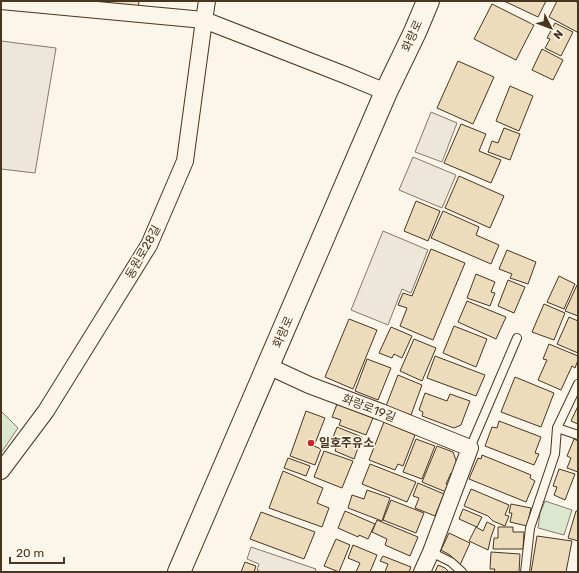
<svg xmlns="http://www.w3.org/2000/svg" width="579" height="573" font-family="Rubik,'Noto Sans KR',sans-serif">
  <rect width="100%" height="100%" fill="#fbf6e9"/>
  <!-- green -->
  <g fill="#dce7d0" stroke="#887966">
    <path d="M1,411L18,428L1,453Z"/>
    <path d="M545,501L572,510L564,535L538,528L540,513Z"/>
  </g>
  <!-- parking -->
  <g fill="#ede7d9" stroke="#887966">
    <path d="M1,41L56,48L35,173L1,169Z"/>
    <path d="M431,112L457,123L442,162L415,152Z"/>
    <path d="M413,157L456,175L442,208L399,190Z"/>
    <path d="M383,231L428,250L411,293L402,289L388,325L351,310Z"/>
    <path d="M251,547L316,569L315,572H261L257,570L259,564L247,559Z"/>
  </g>
  <!-- building -->
  <g fill="#ecdcbc" stroke="#4a3520">
    <path d="M76,1H139L138,10Z"/>
    <path d="M504,1H546L538,17Z"/>
    <path d="M557,1H575L578,3V30L577,32L549,17Z"/>
    <path d="M492,4L534,25L516,60L474,39Z"/>
    <path d="M555,23L573,32L561,56L545,48L550,39L547,38Z"/>
    <path d="M542,49L563,60L553,80L532,70Z"/>
    <path d="M458,61L494,77L473,124L437,108Z"/>
    <path d="M510,86L533,96L519,131L496,121Z"/>
    <path d="M461,124L486,134L479,151L501,160L491,183L444,163Z"/>
    <path d="M504,128L520,134L510,160L488,152L492,141L498,143Z"/>
    <path d="M459,176L504,196L490,228L445,208Z"/>
    <path d="M416,201L440,211L428,241L404,231Z"/>
    <path d="M443,211L479,227L476,235L499,245L491,264L431,238Z"/>
    <path d="M431,249L465,263L433,340L400,326L407,308L398,305L403,293L412,296Z"/>
    <path d="M507,250L536,262L528,284L510,278L512,274L499,269Z"/>
    <path d="M476,274L495,282L491,292L495,293L490,306L467,298Z"/>
    <path d="M559,276L575,284L564,309L547,302Z"/>
    <path d="M508,280L525,287L514,313L498,306Z"/>
    <path d="M577,285L578,286V316L565,311Z"/>
    <path d="M467,301L506,317L496,339L458,322Z"/>
    <path d="M544,304L565,313L554,340L532,332Z"/>
    <path d="M569,317L578,321V353L557,344Z"/>
    <path d="M349,319L377,330L353,389L325,377Z"/>
    <path d="M454,326L487,339L476,367L443,353Z"/>
    <path d="M391,327L412,336L402,358L394,354L392,358L379,353Z"/>
    <path d="M414,339L436,348L422,381L400,371Z"/>
    <path d="M549,344L578,356V360L575,368L572,366L561,390L538,380L547,360L543,359Z"/>
    <path d="M435,356L485,375L476,396L427,378Z"/>
    <path d="M367,359L391,368L378,400L355,391Z"/>
    <path d="M398,375L422,385L411,415L386,406Z"/>
    <path d="M515,377L554,393L541,427L501,412Z"/>
    <path d="M425,393L447,401L450,394L470,401L461,425L454,428L422,416L423,412L419,410Z"/>
    <path d="M337,404L373,418L366,435L339,425L341,420L332,417Z"/>
    <path d="M578,406V424L571,421Z"/>
    <path d="M306,411L325,418L314,446L321,449L315,465L290,456Z"/>
    <path d="M499,421L541,437L535,453L539,454L534,465L485,446L492,427L497,428Z"/>
    <path d="M384,422L415,435L403,466L398,464L395,470L369,460Z"/>
    <path d="M337,427L362,437L354,459L335,451L338,442L332,440Z"/>
    <path d="M416,439L435,446L422,479L403,472Z"/>
    <path d="M574,439L578,441V472L567,468L571,458L567,456Z"/>
    <path d="M437,446L453,452L457,463L453,474L451,473L446,484L449,485L446,492L422,482Z"/>
    <path d="M324,451L353,461L342,488L314,477Z"/>
    <path d="M482,455L531,475L530,478L535,481L526,502L469,479L478,458L481,459Z"/>
    <path d="M288,458L310,466L306,476L284,468Z"/>
    <path d="M370,464L416,482L407,502L362,484Z"/>
    <path d="M559,469L575,474L565,500L554,495L557,487L553,486Z"/>
    <path d="M283,471L323,488L317,503L329,508L322,527L269,508Z"/>
    <path d="M418,483L444,494L435,516L415,508L419,498L413,496Z"/>
    <path d="M471,489L509,505L505,515L509,516L505,526L493,521L488,516L464,506Z"/>
    <path d="M367,490L390,498L382,521L348,508L352,495L364,499Z"/>
    <path d="M391,500L424,513L416,533L383,520Z"/>
    <path d="M511,504L531,508L527,526L510,522L512,513H509Z"/>
    <path d="M463,509L482,517L477,527L459,519Z"/>
    <path d="M345,511L375,524L368,539L359,535L358,537L338,528Z"/>
    <path d="M576,511H578V541L568,538Z"/>
    <path d="M261,512L315,532L304,559L250,539Z"/>
    <path d="M377,520L418,537L410,556L385,545L387,539L372,532Z"/>
    <path d="M487,522L495,526L491,537L488,550L469,541L476,527L483,531Z"/>
    <path d="M498,527H513V532H524L523,549H493L494,538H498Z"/>
    <path d="M449,533L470,543L460,565L450,555L441,550Z"/>
    <path d="M537,536L572,541L566,572H531Z"/>
    <path d="M336,539L350,545L339,572L324,566Z"/>
    <path d="M353,545L377,555L370,572H356L360,563L348,558Z"/>
    <path d="M491,552L520,554L519,572H494L495,569H490Z"/>
    <path d="M383,556L411,567L409,572H385L388,564L380,561Z"/>
    <path d="M245,562L256,566L254,572H241Z"/>
    <path d="M438,565L445,568L449,572H435Z"/>
  </g>
  <g fill="none" stroke-linecap="round" stroke-linejoin="round">
    <defs>
      <g id="lane">
        <path d="M557,428L578,435"/>
        <path d="M470,448L517,338"/>
        <path d="M431,552L451,562L462,572"/>
        <path d="M525,572L530,528L555,454L557,428L578,384"/>
      </g>
      <g id="street">
        <path d="M1,1L204,20L345,75L386,92"/>
        <path d="M268,366L309,385L381,412L470,448L431,552L422,572"/>
        <path d="M1,471L46,411L149,245L185,161L204,20L207,1"/>
      </g>
      <path id="secondary" d="M179,572L386,92L415,32L428,1"/>
    </defs>
    <!-- lane casing -->
    <use href="#lane" stroke="#4a3520" stroke-width="10"/>
    <!-- street casing -->
    <use href="#street" stroke="#4a3520" stroke-width="18"/>
    <!-- secondary casing -->
    <use href="#secondary" stroke="#4a3520" stroke-width="24"/>
    <!-- lane -->
    <use href="#lane" stroke="#fbf6e9" stroke-width="8"/>
    <!-- street -->
    <use href="#street" stroke="#fbf6e9" stroke-width="16"/>
    <!-- secondary -->
    <use href="#secondary" stroke="#fbf6e9" stroke-width="22"/>
  </g>
  <!-- markers -->
  <circle fill="#c62828" stroke="#fbf6e9" stroke-width="1.5" cx="311" cy="443" r="4"/>
  <g text-anchor="middle" stroke-width="3" stroke-linejoin="round" paint-order="stroke">
    <!-- street labels -->
    <g font-size="12" fill="#4a3520" stroke="#fbf6e9">
      <text transform="translate(412 36) rotate(-66)" y="4">화랑로</text>
      <text transform="translate(143 252) rotate(-61)" y="4">동원로28길</text>
      <text transform="translate(283 332) rotate(-66)" y="4">화랑로</text>
      <text transform="translate(369 408) rotate(21)" y="4">화랑로19길</text>
    </g>
    <!-- poi labels -->
    <g font-size="12" font-weight="bold" fill="#4a3520" stroke="#fbf6e9" text-anchor="start">
      <text x="319" y="447">일호주유소</text>
    </g>
  </g>
  <!-- border -->
  <rect width="579" height="573" fill="none" stroke="#4a3520" stroke-width="4"/>
  <!-- north arrow -->
  <g transform="translate(551 28) rotate(132)" stroke="#fbf6e9" stroke-width="3" paint-order="stroke">
  <path d="M0-3L7 15L0 10L-7 15Z" fill="#4a3520"/>
  <text y="-6" font-size="11" font-weight="bold" text-anchor="middle" fill="#4a3520">N</text>
  </g>
  <!-- scale -->
  <path d="M10 557v6h54v-6" fill="none" stroke="#4a3520" stroke-width="2"/>
  <text x="16" y="557" font-size="12" fill="#4a3520" stroke="#fbf6e9" stroke-width="3" paint-order="stroke">20 m</text>
</svg>
